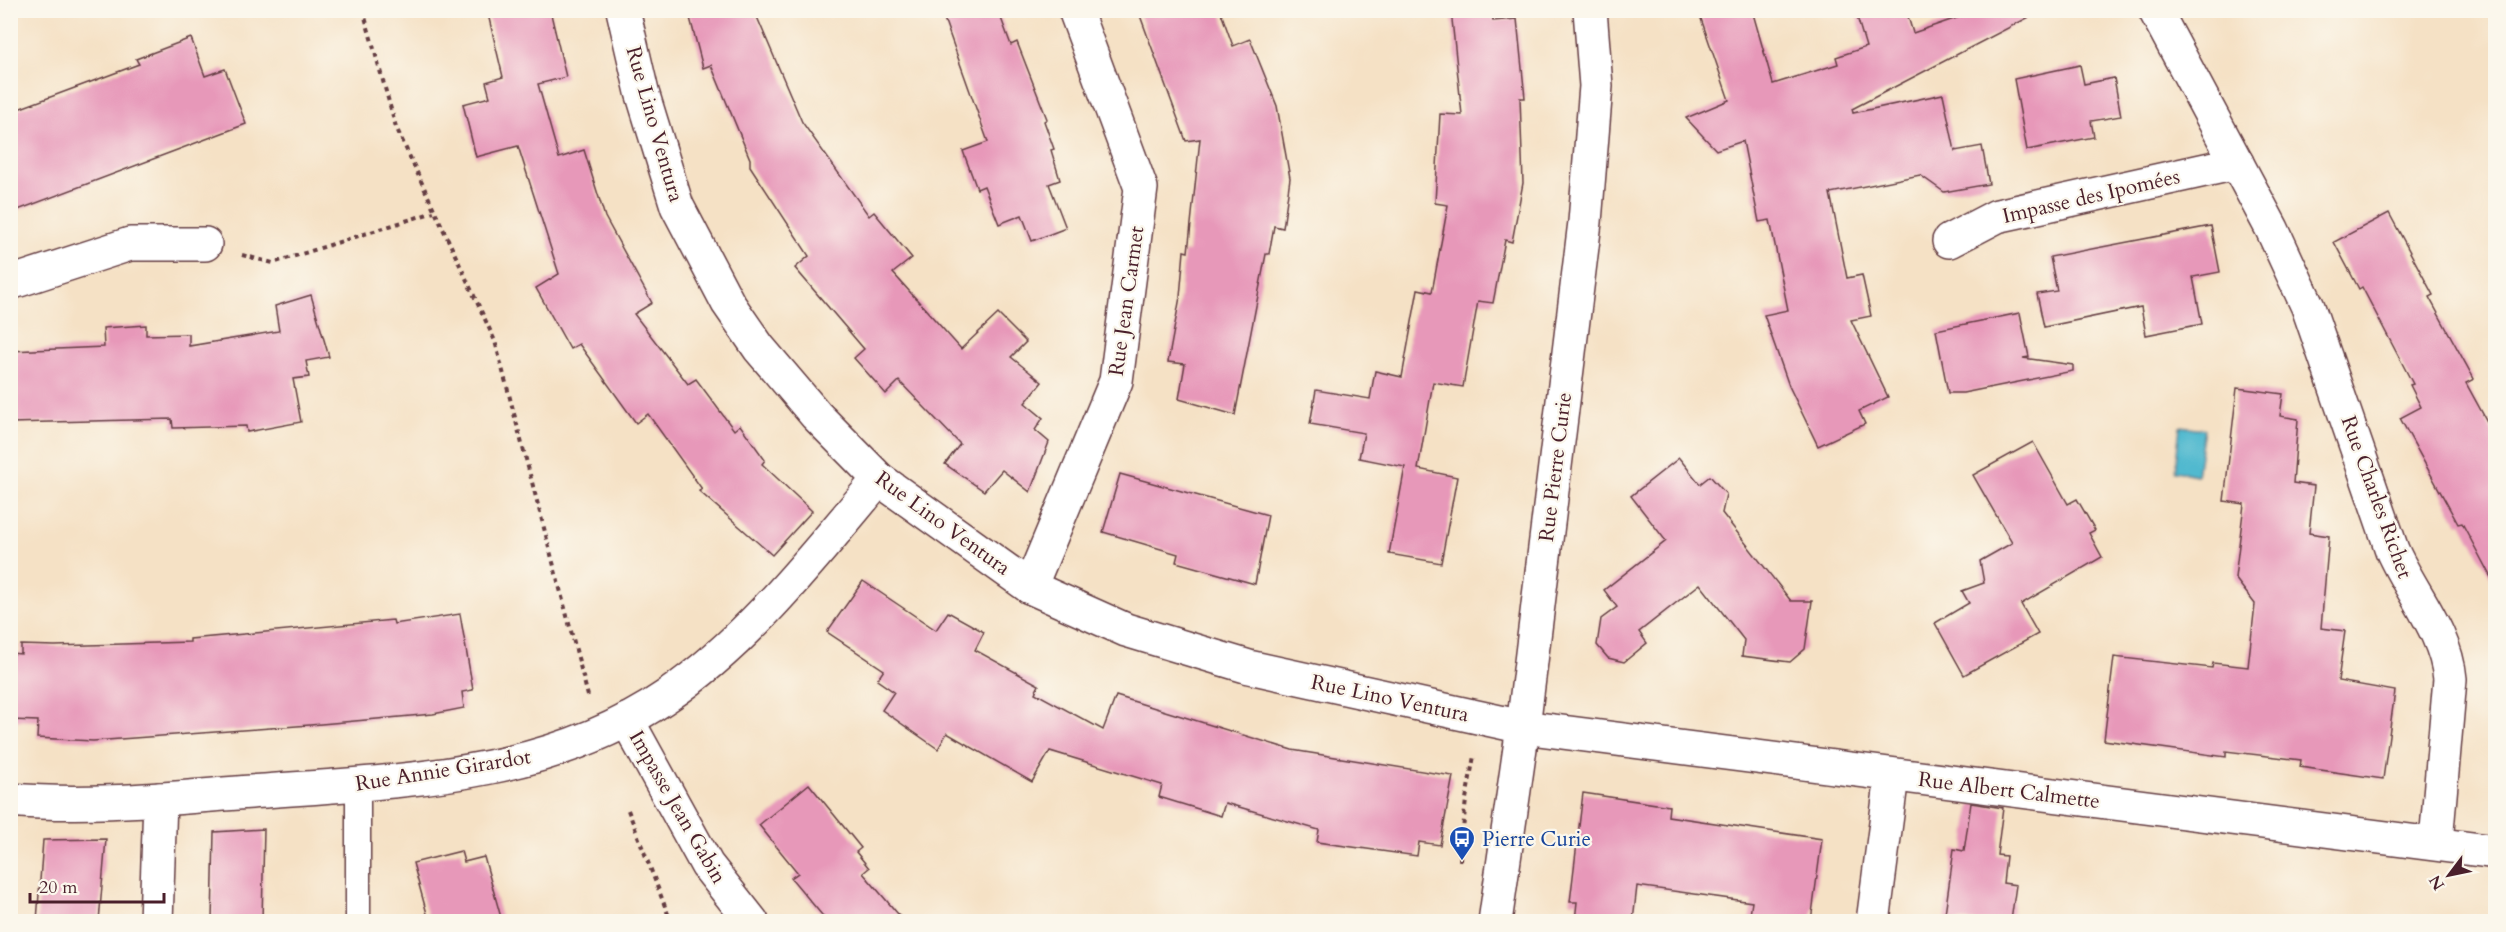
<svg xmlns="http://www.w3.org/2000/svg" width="2506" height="932" font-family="Cardo,serif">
  <rect width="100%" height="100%" fill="#fbf7ec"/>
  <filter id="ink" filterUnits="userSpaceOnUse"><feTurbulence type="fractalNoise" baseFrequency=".0167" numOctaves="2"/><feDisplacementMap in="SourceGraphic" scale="12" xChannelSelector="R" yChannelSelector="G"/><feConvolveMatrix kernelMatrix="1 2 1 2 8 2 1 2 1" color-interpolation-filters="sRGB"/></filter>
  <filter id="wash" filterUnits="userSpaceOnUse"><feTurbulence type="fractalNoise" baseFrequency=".008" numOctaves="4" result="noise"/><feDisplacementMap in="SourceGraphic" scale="24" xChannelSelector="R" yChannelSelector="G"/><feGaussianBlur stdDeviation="1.35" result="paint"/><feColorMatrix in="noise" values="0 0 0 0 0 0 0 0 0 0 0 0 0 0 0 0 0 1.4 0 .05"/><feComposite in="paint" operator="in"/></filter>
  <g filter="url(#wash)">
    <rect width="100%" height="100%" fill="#f5e1c5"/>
    <!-- water -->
    <path fill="#51b9cf" stroke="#4e6c7d" stroke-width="1.5" d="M2180,426L2204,429L2197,475L2175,471Z"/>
    <g id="blocks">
      <!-- building -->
      <g fill="#e798b9">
        <path d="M487,10H550L566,77L538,84L559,158L584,150L605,217L652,303L634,314L688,384L696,379L734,430L740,425L765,460L762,464L812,511L772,555L699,491L702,489L648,414L636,423L579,344L570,349L536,288L559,274L518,146L476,157L463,104L490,97L486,82L503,77Z"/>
        <path d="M688,10H754L802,122L869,216L874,212L912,258L893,273L961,349L998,314L1026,342L1011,357L1042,382L1025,403L1043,418L1035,430L1049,442L1030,492L1002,470L984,491L945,464L960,444L899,381L886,394L854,358L864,349L795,268L809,256L750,166V159L711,65L703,68Z"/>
        <path d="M941,10H998L1011,45L1017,42L1047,119L1044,121L1054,149L1051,150L1060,180L1049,184L1066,228L1032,241L1022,215L999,224L984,186L977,189L963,151L988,142Z"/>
        <path d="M1138,10H1220L1233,46L1250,39L1277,106L1290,178L1283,228L1274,226L1269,254H1266L1235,415L1179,399L1185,364L1168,362L1180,297L1184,251L1188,252L1200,139L1186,141Z"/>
        <path d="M1451,10H1492L1493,21L1517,19L1525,98H1520L1523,183L1512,242L1505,240L1493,303L1478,301L1463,387L1433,382L1418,469L1457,477L1441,563L1389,554L1405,467L1359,458L1364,433L1310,424L1316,390L1370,399L1375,371L1402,377L1418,289L1432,292L1448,205L1435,203L1440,114L1462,115Z"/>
        <path d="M1698,10H1752L1773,84L1838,64L1836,57L1866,47L1855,10H1906L1913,33L1980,10L2039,12L1852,109L1853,113L1943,94L1955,151L1982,146L1989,184L1944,192L1920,175L1830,193L1847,278L1862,275L1871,316L1851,320L1888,397L1859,411L1865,424L1818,446L1789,386L1764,315L1788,310L1770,220L1759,222L1743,141L1716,150L1686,118L1729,100Z"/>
        <path d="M191,38L205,76L225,69L246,124L10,213V112L139,64L136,59Z"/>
        <path d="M2080,65L2084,84L2114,78L2121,116L2091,121L2094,137L2027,150L2014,79Z"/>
        <path d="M2389,213L2433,295L2429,297L2474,379L2466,383L2496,438V587L2462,523L2458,524L2400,418L2421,407L2410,385L2413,384L2362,287L2359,289L2334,242Z"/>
        <path d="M2211,226L2220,272L2193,277L2202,324L2146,335L2141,307L2044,327L2037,294L2057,291L2050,257Z"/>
        <path d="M311,295L329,357L306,361L309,377L293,379L301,422L247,432L246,426L173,428L172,419L10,423V351L104,347L103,328L146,325V335L189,334V346L279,331L275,306Z"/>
        <path d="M2020,313L2029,357L2023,358L2073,365V371L1963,393H1948L1936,330Z"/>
        <path d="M2237,388L2283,394L2280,416L2298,419L2293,483L2314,486L2309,533L2329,536L2321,628L2345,631L2338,681L2395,691L2383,779L2300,767L2301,760L2226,751V757L2104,740L2114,657L2212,668L2213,663L2248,667L2255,604L2235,578L2244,504L2224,501Z"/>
        <path d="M2033,442L2068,504L2077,499L2095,530L2089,533L2102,557L2021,604L2038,634L1964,675L1935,623L1969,603L1962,591L1984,583L1980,561L2012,543L1973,475Z"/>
        <path d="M1679,458L1700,484L1710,476L1726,494L1722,513L1791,601H1812L1805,649L1790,662L1742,656L1744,640L1700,584L1639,632L1647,643L1624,662L1608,658L1597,645L1601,619L1617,607L1604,590L1666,541L1631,496Z"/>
        <path d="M1120,474L1268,515L1255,584L1176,562L1178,554L1103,532Z"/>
        <path d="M863,581L936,630L948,612L984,632L975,650L1039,685L1035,693L1103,730L1116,696L1292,750L1453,776L1440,845L1419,842L1417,856L1317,842L1319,830L1225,803L1221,816L1159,797L1162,785L1050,751L1032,782L947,733L938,749L882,710L894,692L877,680L884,670L827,632Z"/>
        <path d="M460,614L473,690L462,692L464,708L433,714L310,725L93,741L37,738L38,721L10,720V653L21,654V645L55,646L190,642V639L393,620L394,624Z"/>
        <path d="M809,784L861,848L856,852L869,868L863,873L904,921H827L791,878L798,873L759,825Z"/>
        <path d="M1583,793L1669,806L1668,816L1822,839L1811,921H1749L1752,902L1637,886L1633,921H1575L1577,902H1570Z"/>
        <path d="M1971,803L2003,808L1997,855L2006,856L2003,883L2016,885L2011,921H1944L1954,849L1964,851Z"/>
        <path d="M264,829L262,921H212L214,832Z"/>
        <path d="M106,839L99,921H37L43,840Z"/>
        <path d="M461,851L464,862L484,857L502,921H429L413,863Z"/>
      </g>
    </g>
  </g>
  <g filter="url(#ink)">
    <use href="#blocks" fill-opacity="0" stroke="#643c42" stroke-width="1.5"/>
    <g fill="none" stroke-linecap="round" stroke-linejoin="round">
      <defs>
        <path id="service" d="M358,784V922"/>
        <g id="minor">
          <path d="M623,10L642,92L677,206L728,303L759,348L816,415L879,479L1030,587L1126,630L1249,667L1523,727L2496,852"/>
          <path d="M2155,10L2272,229L2308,307L2392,550C2411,593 2446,632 2450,679L2436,842"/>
          <path d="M1949,241L1997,216L2237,163"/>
          <path d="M10,283L130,244H205"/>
          <path d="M1030,587L1116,381L1141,188L1075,10"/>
          <path d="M627,720L707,865L752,922"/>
          <path d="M10,800C91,807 170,798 251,792C393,781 545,780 667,696C750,639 814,556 879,479"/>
          <path d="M156,922L160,799"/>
          <path d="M1873,922L1892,776"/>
        </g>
        <path id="tertiary" d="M1495,922L1523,727L1585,222L1596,86L1590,10"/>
      </defs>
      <!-- service casing -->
      <use href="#service" stroke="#643c42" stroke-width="27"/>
      <!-- minor casing -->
      <use href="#minor" stroke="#643c42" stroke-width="36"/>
      <!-- tertiary casing -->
      <use href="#tertiary" stroke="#643c42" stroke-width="36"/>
      <!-- path -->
      <g stroke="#643c42" stroke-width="4" stroke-dasharray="4.5 4.5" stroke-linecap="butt">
        <path d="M363,10L396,127L495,341L588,696"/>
        <path d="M242,255L273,263L434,212"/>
        <path d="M628,810L671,922"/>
        <path d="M1460,861L1466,799L1474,756"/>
      </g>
      <!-- service -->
      <use href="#service" stroke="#fff" stroke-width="24"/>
      <!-- minor -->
      <use href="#minor" stroke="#fff" stroke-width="33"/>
      <!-- tertiary -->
      <use href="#tertiary" stroke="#fff" stroke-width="33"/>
    </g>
  </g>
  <!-- icons -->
  <defs>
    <symbol id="bus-pin" viewBox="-11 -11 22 30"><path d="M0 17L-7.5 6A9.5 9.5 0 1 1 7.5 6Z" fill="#1a4fb4" stroke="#fbf7ec"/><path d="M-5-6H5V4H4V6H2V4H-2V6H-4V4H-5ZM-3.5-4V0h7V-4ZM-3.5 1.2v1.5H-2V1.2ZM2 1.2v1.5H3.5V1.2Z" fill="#fff"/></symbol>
  </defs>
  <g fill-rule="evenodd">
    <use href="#bus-pin" x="1447" y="824" width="30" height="40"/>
  </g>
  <g text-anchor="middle" stroke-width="4.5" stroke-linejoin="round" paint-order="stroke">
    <!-- street labels -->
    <g font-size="21" fill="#4a1f2b" stroke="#fbf7ec">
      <text transform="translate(655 124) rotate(74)" y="7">Rue Lino Ventura</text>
      <text transform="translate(2091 196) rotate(-13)" y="7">Impasse des Ipomées</text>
      <text transform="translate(1126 301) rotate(-82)" y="7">Rue Jean Carmet</text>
      <text transform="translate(1555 467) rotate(-83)" y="7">Rue Pierre Curie</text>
      <text transform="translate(2377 497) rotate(70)" y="7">Rue Charles Richet</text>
      <text transform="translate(943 523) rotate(36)" y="7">Rue Lino Ventura</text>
      <text transform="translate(1390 698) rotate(12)" y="7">Rue Lino Ventura</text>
      <text transform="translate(443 770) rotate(-9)" y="7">Rue Annie Girardot</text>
      <text transform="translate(2009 790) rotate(7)" y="7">Rue Albert Calmette</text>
      <text transform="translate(678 807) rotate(60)" y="7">Impasse Jean Gabin</text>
    </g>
    <!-- transit labels -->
    <g font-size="21" fill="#164399" stroke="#fbf7ec" text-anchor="start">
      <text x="1482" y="846">Pierre Curie</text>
    </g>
  </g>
  <!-- margin -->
  <rect width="2506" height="932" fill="none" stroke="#fbf7ec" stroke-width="36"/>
  <!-- north arrow -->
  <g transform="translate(2449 875) rotate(238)" stroke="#fbf7ec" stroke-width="4.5" paint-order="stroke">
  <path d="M0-4.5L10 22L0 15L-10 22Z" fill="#4a1f2b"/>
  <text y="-9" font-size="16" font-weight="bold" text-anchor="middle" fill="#4a1f2b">N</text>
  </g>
  <!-- scale -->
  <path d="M30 893v9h134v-9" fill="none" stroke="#4a1f2b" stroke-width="3"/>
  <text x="39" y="893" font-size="18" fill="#4a1f2b" stroke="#fbf7ec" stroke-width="4.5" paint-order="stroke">20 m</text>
</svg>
